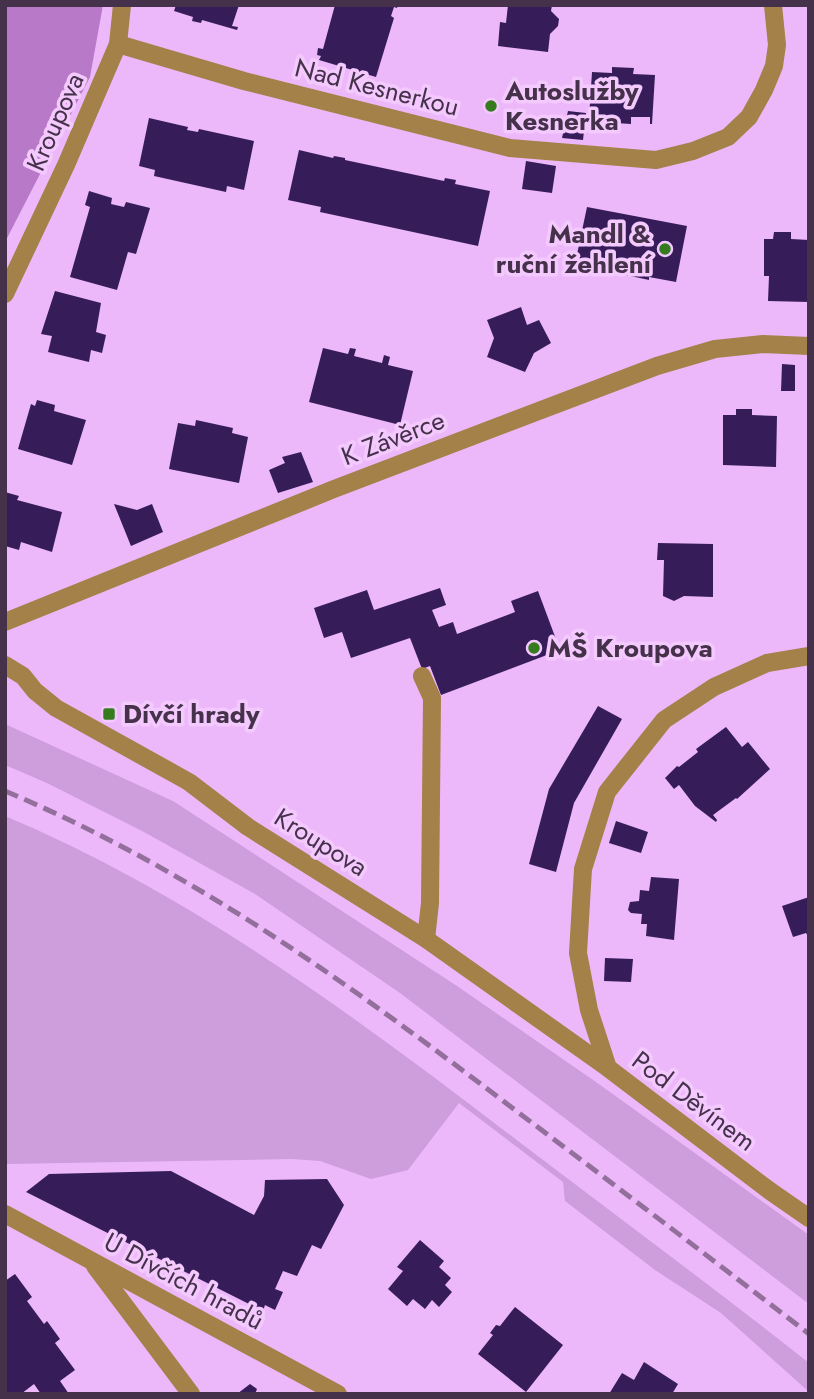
<svg xmlns="http://www.w3.org/2000/svg" width="814" height="1399" font-family="Jost,sans-serif">
  <rect width="100%" height="100%" fill="#ecb8f9"/>
  <!-- green -->
  <g fill="#ce9ddb">
    <path d="M5,724L173,801L457,986L596,1082L809,1235V1304L400,993L255,894L144,832L47,783L5,765Z"/>
    <path d="M5,816C193,895 357,1018 518,1141C615,1215 713,1287 809,1363V1392L721,1313L655,1270L565,1201L563,1182L459,1103L408,1170L371,1179L320,1161L292,1159L5,1164Z"/>
  </g>
  <!-- forest -->
  <path fill="#b879c8" d="M5,5H103L90,77L5,242Z"/>
  <!-- building -->
  <g fill="#361d5a">
    <path d="M176,5H239L232,26L238,27L237,30L202,20L201,23L192,21L193,17L174,11Z"/>
    <path d="M335,5H398L397,8L394,7L391,16L394,18L376,77L319,60L321,56L317,55L318,48L323,49Z"/>
    <path d="M508,5H552L551,11L559,19L558,26L550,34L548,52L498,46L500,22L506,23Z"/>
    <path d="M612,67L634,68L633,74L655,75L652,124H650V117H631V124L616,123V120L589,118L592,72L612,73Z"/>
    <path d="M568,111L586,113L583,140L562,138Z"/>
    <path d="M149,118L188,127L187,130L198,132L199,129L254,141L244,190L227,186L226,192L154,176L155,170L139,166Z"/>
    <path d="M299,150L333,158L334,156L345,158V160L444,181L445,178L456,180L455,184L490,191L478,246L320,212L321,207L288,200Z"/>
    <path d="M526,161L556,166L552,193L522,189Z"/>
    <path d="M89,191L112,198L111,204L124,207L126,202L150,208L136,254L128,252L117,290L70,277L90,207L85,205Z"/>
    <path d="M587,207L687,226L676,282L649,277V280L575,264Z"/>
    <path d="M774,232H791V239L809,240V302L768,301L769,276H764V239H773Z"/>
    <path d="M55,291L101,303L96,332L106,335L102,353L91,350L89,362L48,352L52,336L41,334Z"/>
    <path d="M521,307L527,325L539,320L551,343L534,353L525,372L487,357L494,338L487,320Z"/>
    <path d="M323,348L348,354L350,348L356,349L354,356L382,363L384,355L390,357L388,365L413,371L400,425L309,402Z"/>
    <path d="M782,364L795,365V391H781Z"/>
    <path d="M37,400L55,405L54,411L86,420L72,465L18,449L31,404L35,406Z"/>
    <path d="M736,409H752V415L777,416L776,467L723,465V415H736Z"/>
    <path d="M196,420L233,428L232,433L248,437L239,483L169,469L178,423L195,426Z"/>
    <path d="M301,452L313,482L278,493L269,470L285,463L282,457Z"/>
    <path d="M5,492L19,496L17,500L62,512L52,552L21,542L19,550L5,546Z"/>
    <path d="M114,504L137,510L152,504L163,532L131,546Z"/>
    <path d="M658,543L713,544V597L684,596L674,601L663,596L664,560H657Z"/>
    <path d="M440,588L446,605L432,610L439,627L453,622L457,634L515,612L511,601L538,591L560,650L441,695L430,666L422,669L410,638L351,658L342,632L324,638L314,608L367,590L374,610Z"/>
    <path d="M598,706L622,719L574,803L556,872L529,864L549,789Z"/>
    <path d="M726,727L742,747L748,742L770,769L737,799L736,798L713,815L717,820L716,822L695,806L679,785L674,789L665,778L677,766L679,767L698,752L696,749Z"/>
    <path d="M616,821L648,832L641,853L609,843Z"/>
    <path d="M651,877L679,879L674,940L646,936L647,924H641L642,914L631,913L628,910L630,902L639,901L640,890L649,891Z"/>
    <path d="M809,897V938L806,933L793,937L782,906Z"/>
    <path d="M605,958L633,959L631,982L604,981Z"/>
    <path d="M171,1171L254,1215L264,1196L265,1180L327,1179L344,1205L321,1249L312,1245L297,1276L283,1271L275,1289L283,1292L275,1310L265,1305L263,1311L26,1192L49,1174Z"/>
    <path d="M420,1240L444,1261L439,1267L451,1278L445,1285L452,1292L439,1307L432,1300L425,1309L413,1299L407,1306L388,1289L403,1271L397,1267Z"/>
    <path d="M15,1274L32,1297L27,1301L44,1324L47,1321L60,1339L55,1343L75,1370L60,1381L69,1394H41L34,1384L21,1394H5V1281Z"/>
    <path d="M515,1307L563,1345L526,1392L478,1354L493,1335L490,1333L496,1325L500,1326Z"/>
    <path d="M644,1362L678,1384L672,1394H609L622,1373L634,1380Z"/>
    <path d="M250,1384L257,1389L255,1394H237Z"/>
  </g>
  <g fill="none" stroke-linecap="round" stroke-linejoin="round">
    <!-- minor -->
    <g stroke="#a38148" stroke-width="18">
      <path d="M118,44L244,81L510,148L656,160L693,151L728,137L749,117L764,90L774,66L777,45L773,5"/>
      <path d="M5,294L66,165L118,44L122,5"/>
      <path d="M5,622L334,489L657,366L715,349L763,344L809,346"/>
      <path d="M5,665L23,676L35,691L56,708L189,782L248,827L426,939L608,1068L770,1191L809,1218"/>
      <path d="M422,676L432,698L430,903L426,939"/>
      <path d="M608,1068L589,1010L578,953L583,869L607,792L664,720L714,687L767,663L809,656"/>
      <path d="M5,1214L338,1394"/>
      <path d="M95,1266L191,1394"/>
    </g>
    <!-- rail -->
    <path stroke="#93709c" stroke-width="5" stroke-dasharray="14 7" stroke-linecap="butt" d="M5,791C195,871 356,989 519,1113C616,1186 713,1260 809,1334"/>
  </g>
  <!-- markers -->
  <g fill="#367c1f" stroke="#f3c9fe" stroke-width="2.5">
    <circle cx="491" cy="106" r="7"/>
    <circle cx="665" cy="249" r="7"/>
    <circle cx="534" cy="648" r="7"/>
    <rect x="102" y="707" width="14" height="14" rx="3.5"/>
  </g>
  <g text-anchor="middle" stroke-width="7" stroke-linejoin="round" paint-order="stroke">
    <!-- street labels -->
    <g font-size="26" fill="#46314b" stroke="#f3c9fe">
      <text transform="translate(377 87) rotate(14)" y="9">Nad Kesnerkou</text>
      <text transform="translate(55 122) rotate(-66)" y="9">Kroupova</text>
      <text transform="translate(393 438) rotate(-21)" y="9">K Závěrce</text>
      <text transform="translate(321 842) rotate(32)" y="9">Kroupova</text>
      <text transform="translate(694 1101) rotate(37)" y="9">Pod Děvínem</text>
      <text transform="translate(184 1281) rotate(28)" y="9">U Dívčích hradů</text>
    </g>
    <!-- poi labels -->
    <g font-size="26" font-weight="bold" fill="#46314b" stroke="#f3c9fe" text-anchor="start">
      <text x="505" y="100">Autoslužby<tspan x="505" dy="30">Kesnerka</tspan></text>
      <text x="651" y="243" text-anchor="end">Mandl &amp;<tspan x="651" dy="30">ruční žehlení</tspan></text>
      <text x="548" y="657">MŠ Kroupova</text>
      <text x="123" y="723">Dívčí hrady</text>
    </g>
  </g>
  <!-- border -->
  <rect width="814" height="1399" fill="none" stroke="#46314b" stroke-width="14"/>
</svg>
